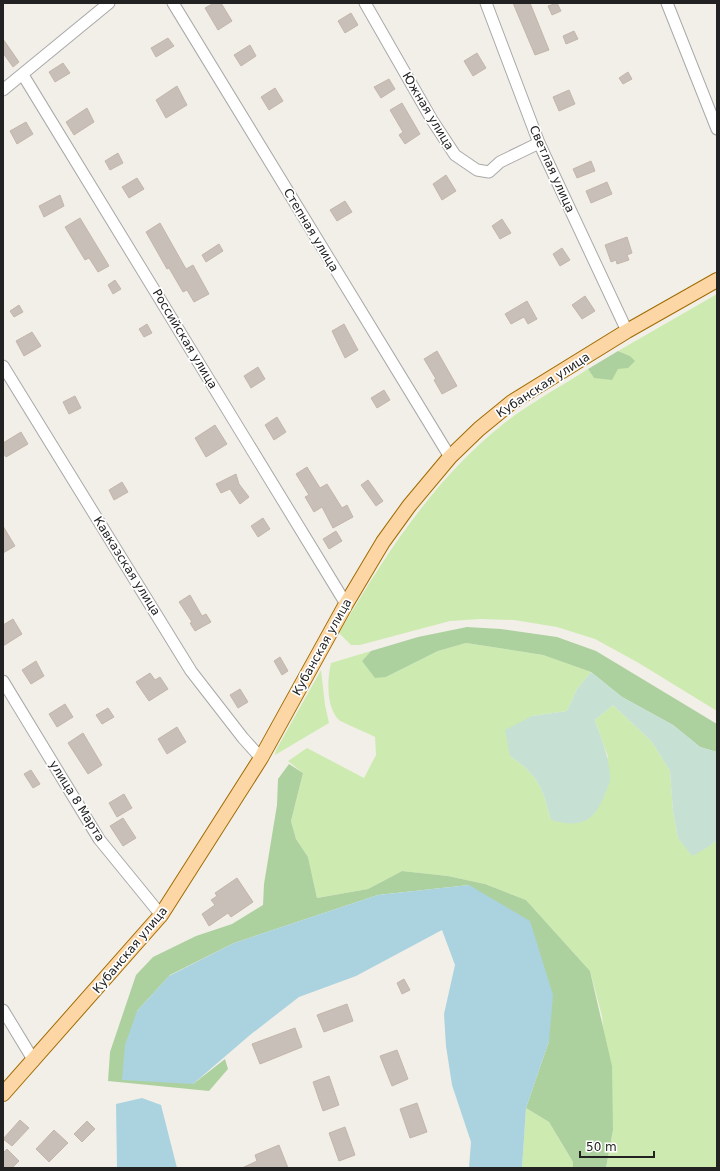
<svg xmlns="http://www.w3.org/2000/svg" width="720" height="1171" font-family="'DejaVu Sans',sans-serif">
  <rect width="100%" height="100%" fill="#f2efe9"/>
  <!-- grass -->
  <g fill="#cdebb0">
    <path d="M717,294V711L637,662L595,639L557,627L514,620L480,619L450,621L360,645H351L339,633C384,557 432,481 502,425C528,404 560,387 588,369L594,378L618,369L630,356L618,351Z"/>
    <path d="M466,643L543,655L591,672L577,689L567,711L532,716L510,756C539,776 542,787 551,820L608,757L595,720L613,705L652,742L670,771L673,811L678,838L710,846L717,840V1168H606L613,1130L602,1016L590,971L526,900L485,884L448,876L402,871L368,889L317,898L308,857L296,839L291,821L303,773L288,761L307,748L364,778L376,755L375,737C368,733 343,723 339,720C326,708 327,679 331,663L371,651L362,661L386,677L438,651Z"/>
    <path d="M321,670L325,705L329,723L275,755L276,750Z"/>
    <path d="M526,1108L549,1122L573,1162V1168H522Z"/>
  </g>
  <!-- forest -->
  <g fill="#add19e">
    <path d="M618,351L630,356L635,361L628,368L618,369L612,380L594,378L588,369Z"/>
    <path d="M467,627L501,629L557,637L596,651L717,724V752L700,747L673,725L622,697L591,672L543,655L466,643L438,651L386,677L375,678L362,661L371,651L418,637Z"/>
    <path d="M289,764L303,773L291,821L296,839L308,857L317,898L368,889L402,871L448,876L485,884L526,900L590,971L612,1066L613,1130L606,1168H573V1162L549,1122L526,1108L549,1041L469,885L378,895L234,943L170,975L137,1011L193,1084L225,1059L228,1069L209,1091L108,1081L110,1052L136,975L153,957L196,936L232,924L263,905L264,884L277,805L278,779Z"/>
  </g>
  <!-- wetland -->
  <path fill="#c6e0d4" d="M591,672L622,697L673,725L700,747L717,752V840L710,846L692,856L678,838L673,811L670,771L652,742L613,705L595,720C601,738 609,756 610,776C611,782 607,788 605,794C594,823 580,828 551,820C542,787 539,776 510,756L505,730L532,716L567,711L577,689Z"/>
  <!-- water -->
  <g fill="#aad3df">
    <path d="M469,885L530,921L553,995L549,1041L526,1108L522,1168H469L471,1142L452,1085L446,1046L444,1014L455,965L442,930L356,976L299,997L250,1035L193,1084L122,1080L125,1045L137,1011L169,976L234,943L378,895Z"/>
    <path d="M142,1098L161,1105L177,1168H117L116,1104Z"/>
  </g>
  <!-- building -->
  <g fill="#c7bfb8" stroke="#c4b6ab">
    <path d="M214,3H221L232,21L218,30L205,8Z"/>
    <path d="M513,3H530L549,50L535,55Z"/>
    <path d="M557,3L561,11L552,15L548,6Z"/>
    <path d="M351,13L358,25L345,33L338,21Z"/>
    <path d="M574,31L578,39L566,44L563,36Z"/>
    <path d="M168,38L174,46L156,57L151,48Z"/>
    <path d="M3,39L19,62L13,67L3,53Z"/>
    <path d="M250,45L256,56L241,66L234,55Z"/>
    <path d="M477,53L486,68L473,76L464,61Z"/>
    <path d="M63,63L70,73L55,82L49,72Z"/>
    <path d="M628,72L632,79L623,84L619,78Z"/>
    <path d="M389,79L395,89L381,98L374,87Z"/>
    <path d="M177,86L187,105L166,118L156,100Z"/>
    <path d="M275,88L283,101L269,110L261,97Z"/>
    <path d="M569,90L575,104L559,111L553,97Z"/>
    <path d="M402,103L420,134L405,144L399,135L403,132L390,110Z"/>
    <path d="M87,108L94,122L74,135L66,122Z"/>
    <path d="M26,122L33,134L17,144L10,131Z"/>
    <path d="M118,153L123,163L110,170L105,161Z"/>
    <path d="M591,161L595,171L577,178L573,169Z"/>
    <path d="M446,175L456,191L442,200L433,184Z"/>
    <path d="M137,178L144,189L129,198L122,187Z"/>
    <path d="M607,182L612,194L591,203L586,191Z"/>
    <path d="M60,195L64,206L44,217L39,206Z"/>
    <path d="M345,201L352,212L337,221L330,210Z"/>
    <path d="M80,218L109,266L98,272L89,258L85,260L65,227Z"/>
    <path d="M502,219L511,233L500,239L492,226Z"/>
    <path d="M160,223L186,269L193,265L209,294L194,302L187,290L183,292L169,268L167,269L146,232Z"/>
    <path d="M627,237L632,253L627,255L629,260L617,264L616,260L611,262L605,245Z"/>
    <path d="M219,244L223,251L206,262L202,255Z"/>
    <path d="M562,248L570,260L560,266L553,254Z"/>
    <path d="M115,280L121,289L113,294L108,285Z"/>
    <path d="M585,296L595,311L582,319L572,305Z"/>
    <path d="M527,301L537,319L528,324L524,317L511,324L505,314Z"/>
    <path d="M19,305L23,312L14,317L10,311Z"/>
    <path d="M147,324L152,333L144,337L139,329Z"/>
    <path d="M344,324L358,350L345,358L332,331Z"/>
    <path d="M32,332L41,346L24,356L16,341Z"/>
    <path d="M437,351L457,386L442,394L434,380L436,379L424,359Z"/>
    <path d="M258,367L265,379L251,388L244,376Z"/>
    <path d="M384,390L390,400L377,408L371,398Z"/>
    <path d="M75,396L81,408L69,414L63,402Z"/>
    <path d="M277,417L286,432L274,440L265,425Z"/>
    <path d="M215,425L227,444L206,457L195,438Z"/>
    <path d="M21,432L28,444L6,457L3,453V443Z"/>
    <path d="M307,467L320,488L327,484L342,508L347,505L353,517L333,528L322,507L314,512L305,497L309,495L296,474Z"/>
    <path d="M236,474L239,484L249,497L240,504L230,489L221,493L216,484Z"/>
    <path d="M368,480L383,501L376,506L361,485Z"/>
    <path d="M122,482L128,492L114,500L109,490Z"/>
    <path d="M263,518L270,529L258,537L251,526Z"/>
    <path d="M3,526L15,546L3,553Z"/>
    <path d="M336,531L342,541L329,549L323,539Z"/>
    <path d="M190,595L202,616L206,614L211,622L195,631L190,623L192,622L179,602Z"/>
    <path d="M13,619L22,634L3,646V625Z"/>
    <path d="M280,657L288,671L282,675L274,661Z"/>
    <path d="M36,661L44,676L31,684L22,670Z"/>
    <path d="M150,673L155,680L160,677L168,689L149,701L136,682Z"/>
    <path d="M240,689L248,702L238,708L230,695Z"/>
    <path d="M65,704L73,717L57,727L49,714Z"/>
    <path d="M108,708L114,717L102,724L96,715Z"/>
    <path d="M177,727L186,742L167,754L158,739Z"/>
    <path d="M83,733L102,765L88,774L68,743Z"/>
    <path d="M31,770L40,784L33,788L24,774Z"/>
    <path d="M124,794L132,808L117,817L109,803Z"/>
    <path d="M123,818L136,838L123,846L110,826Z"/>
    <path d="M237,878L253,902L231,917L228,913L209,926L202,914L215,905L211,900L217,896L215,893Z"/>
    <path d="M404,979L410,990L402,994L397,983Z"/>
    <path d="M347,1004L353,1021L324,1032L317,1015Z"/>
    <path d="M295,1028L302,1047L260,1064L252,1044Z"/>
    <path d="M397,1050L408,1079L392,1086L380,1056Z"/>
    <path d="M329,1076L339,1105L323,1111L313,1082Z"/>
    <path d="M417,1103L427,1132L410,1138L400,1109Z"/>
    <path d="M20,1120L29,1128L12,1146L3,1139Z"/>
    <path d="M87,1121L95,1129L82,1142L74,1134Z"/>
    <path d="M345,1127L355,1155L339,1161L329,1133Z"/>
    <path d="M54,1130L68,1143L49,1162L36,1149Z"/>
    <path d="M279,1145L288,1168H242L257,1161L255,1155Z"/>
    <path d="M7,1149L19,1161L12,1168H3V1153Z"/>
  </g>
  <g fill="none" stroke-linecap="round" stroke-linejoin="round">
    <defs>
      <g id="minor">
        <path d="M173,3L450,457"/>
        <path d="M365,3L432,120L455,155L477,170L489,172L500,162L539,143"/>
        <path d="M486,3L539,143L627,331"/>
        <path d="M667,3L717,129"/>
        <path d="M23,75L346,604"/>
        <path d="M3,90L109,3"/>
        <path d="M3,366L191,671L243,738L261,758"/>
        <path d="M3,681L99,839L161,915"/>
        <path d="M3,1010L34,1061"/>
      </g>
      <path id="major" d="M3,1094L161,915L261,758L346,604L383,542L409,506L450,457L479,429L512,402L627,331L717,280"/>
    </defs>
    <!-- minor casing -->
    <use href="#minor" stroke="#a9a9a9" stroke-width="13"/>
    <!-- major casing -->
    <use href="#major" stroke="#a06b00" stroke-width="16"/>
    <!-- minor -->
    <use href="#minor" stroke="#fff" stroke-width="11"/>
    <!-- major -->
    <use href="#major" stroke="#fcd6a4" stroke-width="14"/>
  </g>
  <g text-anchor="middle" stroke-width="3.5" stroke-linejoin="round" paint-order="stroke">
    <!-- street labels -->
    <g font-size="12" fill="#222" stroke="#fff">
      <text transform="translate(428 111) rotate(59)" y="4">Южная улица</text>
      <text transform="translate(552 169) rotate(66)" y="4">Светлая улица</text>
      <text transform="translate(311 230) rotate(59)" y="4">Степная улица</text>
      <text transform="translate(185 339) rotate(59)" y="4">Российская улица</text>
      <text transform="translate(543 385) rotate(-33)" y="4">Кубанская улица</text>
      <text transform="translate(127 566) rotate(58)" y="4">Кавказская улица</text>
      <text transform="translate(322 647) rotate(-61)" y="4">Кубанская улица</text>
      <text transform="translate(77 801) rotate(58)" y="4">улица 8 Марта</text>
      <text transform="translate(130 950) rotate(-50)" y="4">Кубанская улица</text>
    </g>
  </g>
  <!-- border -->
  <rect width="720" height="1171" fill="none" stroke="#222222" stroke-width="8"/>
  <!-- scale -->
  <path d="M580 1151v6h74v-6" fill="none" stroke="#222222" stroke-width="2"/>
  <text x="586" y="1151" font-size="12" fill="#222222" stroke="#ffffff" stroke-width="3" paint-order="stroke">50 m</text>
</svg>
